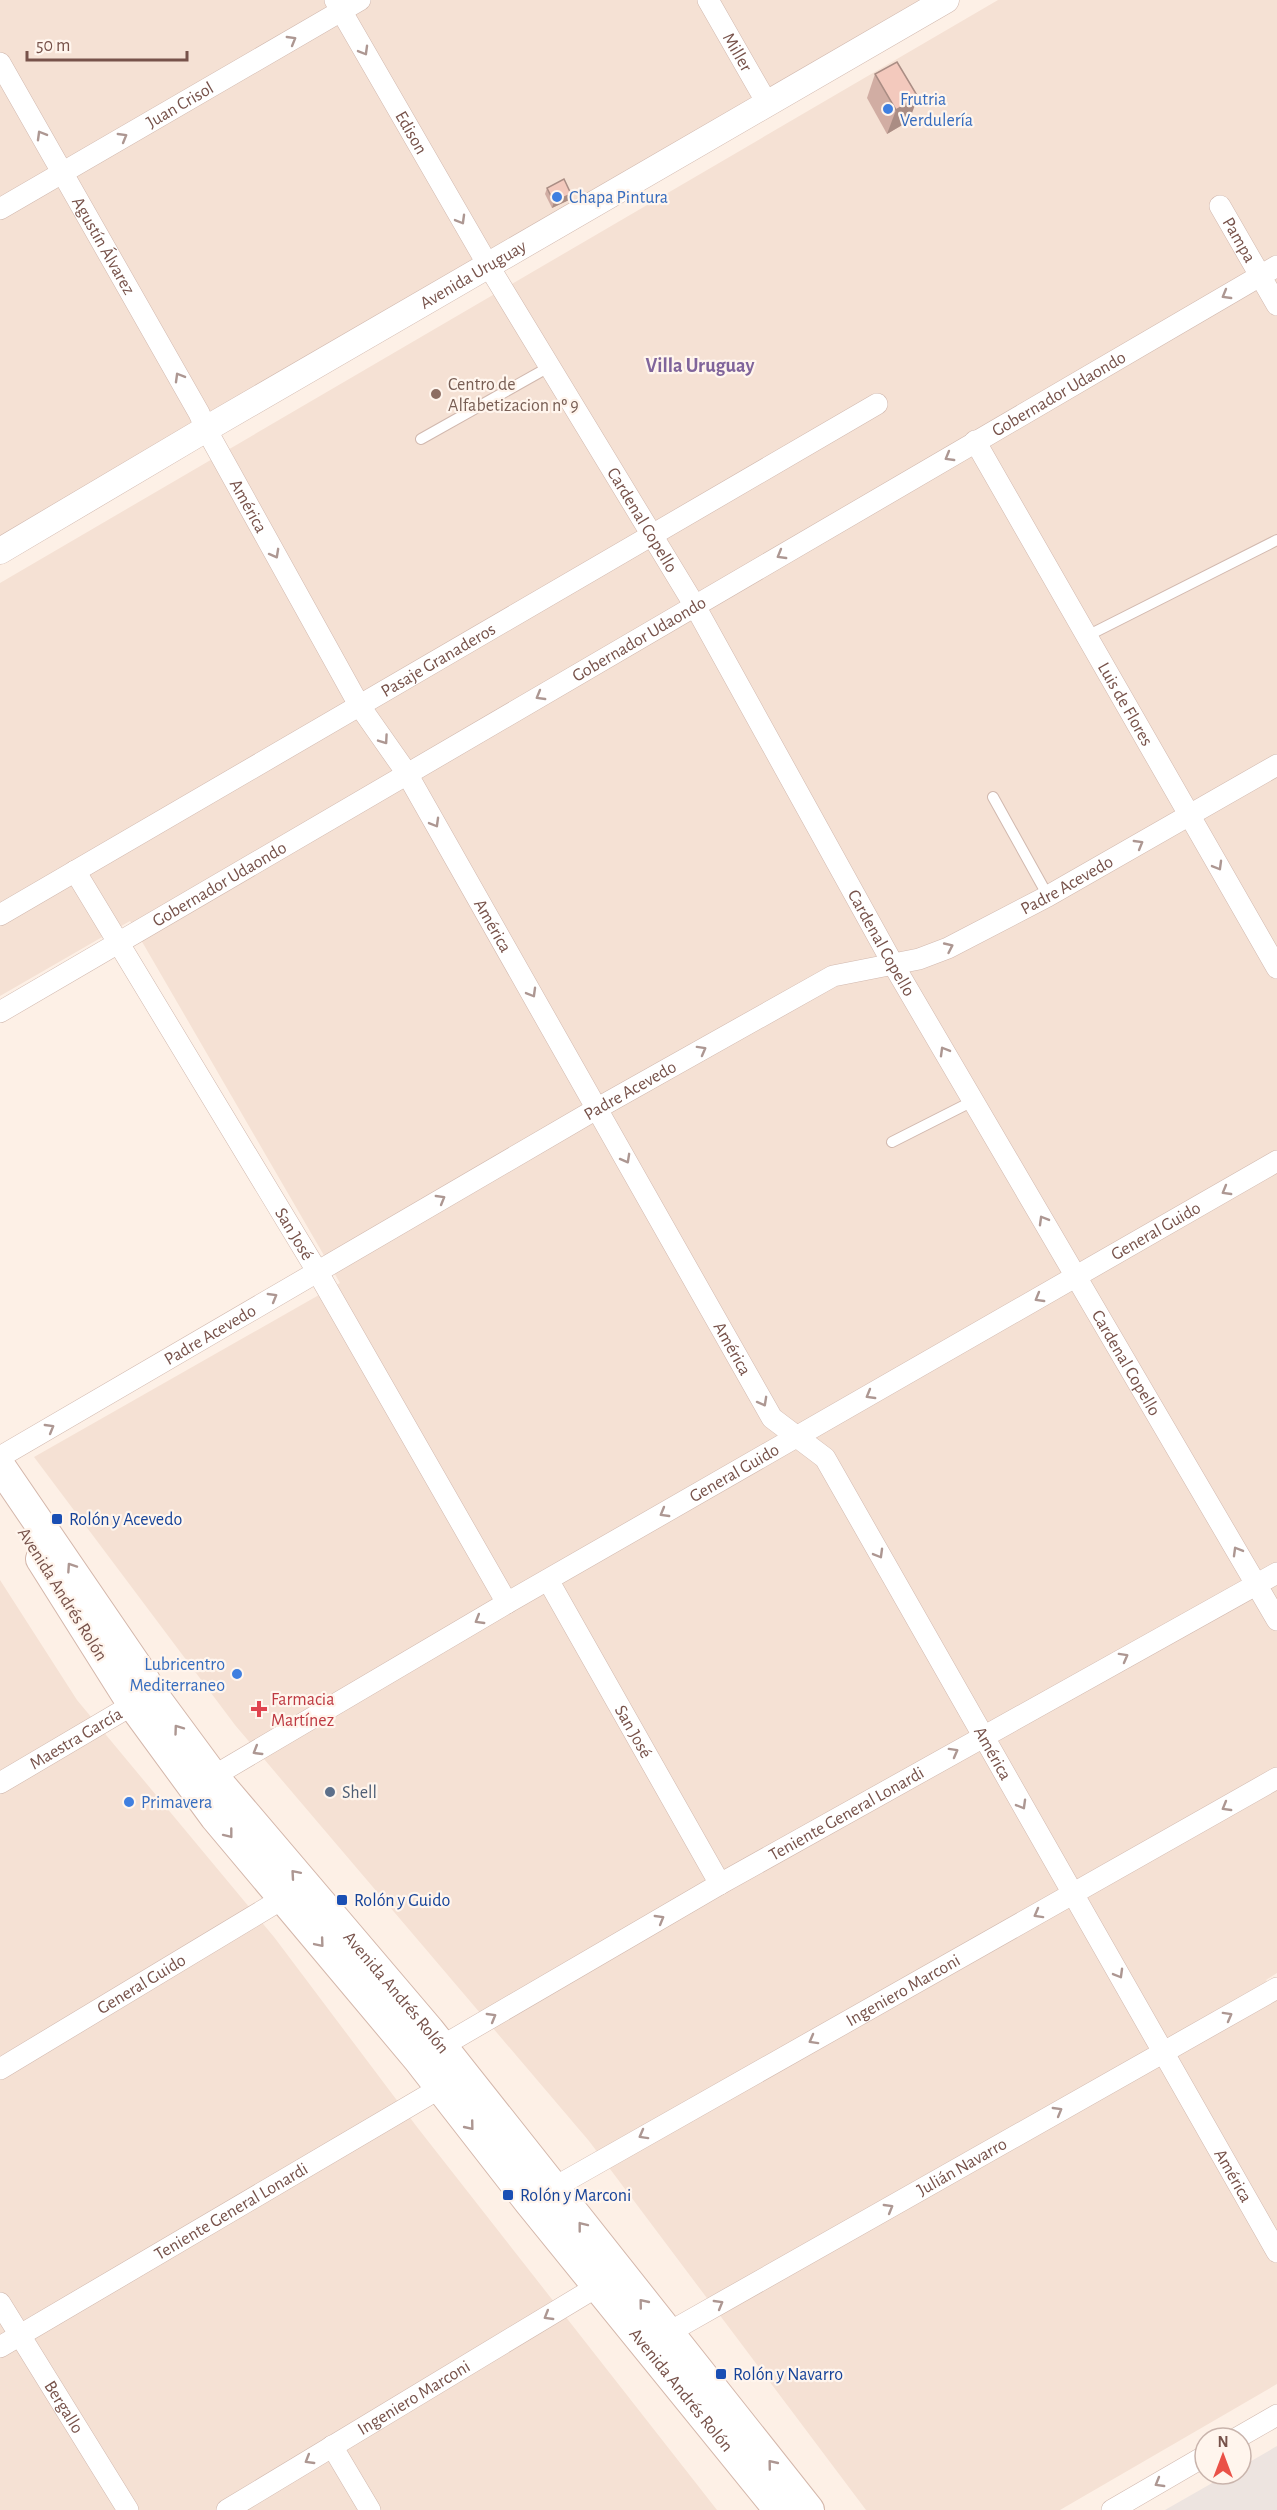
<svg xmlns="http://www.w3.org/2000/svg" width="1277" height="2510" font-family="'Alegreya Sans',sans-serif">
  <rect width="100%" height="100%" fill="#fdf0e6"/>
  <!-- residential -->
  <g fill="#f5e1d4">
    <path d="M0,0H923L190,428L0,536Z"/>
    <path d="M998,0H1277V1973L1266,1980L1277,2000V2384L1060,2510H866L589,2141L235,1725L34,1457L340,1283L130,921L0,996V583Z"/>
    <path d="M0,1580L77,1700L274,1937L417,2127L717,2510H0Z"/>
  </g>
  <!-- industrial -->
  <path fill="#ede4e0" d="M1277,2446V2510H1165L1228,2474H1241V2467Z"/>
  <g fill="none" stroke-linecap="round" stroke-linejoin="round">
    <defs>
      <g id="service">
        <path d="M421,439L549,367"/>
        <path d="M1087,636L1277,540"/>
        <path d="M993,797L1048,896"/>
        <path d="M892,1142L973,1101"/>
      </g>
      <g id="minor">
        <path id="s1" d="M335,0L488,265L695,606L893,964L1277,1620"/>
        <path id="s2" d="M708,0L767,103"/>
        <path id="s3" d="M0,63L199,413L206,429L359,705L406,772L772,1418L825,1458L1277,2252"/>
        <path id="s4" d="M1220,206L1277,305"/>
        <path id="s5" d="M0,209L360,0"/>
        <path id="s6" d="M975,441L1277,968"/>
        <path id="s7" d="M75,871L317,1271L507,1603"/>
        <path id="s8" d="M0,915L877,404"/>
        <path id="s9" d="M0,1012L1277,266"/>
        <path id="s10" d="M0,1457L598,1108L833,976L919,959L948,948L1048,896L1277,765"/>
        <path id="s11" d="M548,1580L720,1884"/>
        <path id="s12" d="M0,1783L144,1698"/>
        <path id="s13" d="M202,1783L507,1603L1277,1161"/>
        <path id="s14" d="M432,2052L720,1884L1277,1573"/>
        <path id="s15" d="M0,2069L282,1899"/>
        <path id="s16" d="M541,2195L1277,1778"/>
        <path id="s17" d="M0,2303L128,2510"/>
        <path id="s18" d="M659,2338L1277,1988"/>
        <path id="s19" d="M0,2347L452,2081"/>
        <path d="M1237,2438L1277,2415"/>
        <path d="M332,2446L370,2510"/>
        <path id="s20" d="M227,2510L598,2286"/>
        <path d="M1112,2510L1205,2456"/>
      </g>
      <g id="tertiary">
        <path id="s21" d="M0,551L206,429L946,0"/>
      </g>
      <g id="secondary">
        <path id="s22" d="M0,1466L138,1668L151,1692L213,1776L429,2030L809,2510"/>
        <path id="s23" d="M41,1559L133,1705L215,1817L418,2059L530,2203L779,2510"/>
      </g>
    </defs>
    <!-- service casing -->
    <use href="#service" stroke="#d1b8ae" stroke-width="12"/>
    <!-- minor casing -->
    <use href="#minor" stroke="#d1b8ae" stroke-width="22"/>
    <!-- tertiary casing -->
    <use href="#tertiary" stroke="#d1b8ae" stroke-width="27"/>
    <!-- secondary casing -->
    <use href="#secondary" stroke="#d4b7ab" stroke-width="32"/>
    <!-- service -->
    <use href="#service" stroke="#fff" stroke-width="10"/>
    <!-- minor -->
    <use href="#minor" stroke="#fff" stroke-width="21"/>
    <!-- tertiary -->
    <use href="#tertiary" stroke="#fff" stroke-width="26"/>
    <!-- secondary -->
    <use href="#secondary" stroke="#fff" stroke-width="30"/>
  </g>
  <!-- wall -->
  <g fill="#d1ada3">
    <path d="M875,74L909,121L887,134L867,98Z"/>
    <path d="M547,188L571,194L569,200L552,208L545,194Z"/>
  </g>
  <!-- shaded-wall -->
  <g fill="#aa8d84">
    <path d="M918,97L909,121L887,134L896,110Z"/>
    <path d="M571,194L569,200L552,208L554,202Z"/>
  </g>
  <!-- building -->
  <g fill="#f3c9bd" stroke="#aa8d84" stroke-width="1.5">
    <path d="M897,62L918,97L896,110L875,74Z"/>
    <path d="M564,179L571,194L554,202L547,188Z"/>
  </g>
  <!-- one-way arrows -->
  <defs><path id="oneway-chevron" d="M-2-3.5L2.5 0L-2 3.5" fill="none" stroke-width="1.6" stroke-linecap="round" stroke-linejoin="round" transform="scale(1.5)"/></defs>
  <g stroke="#ad9792">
    <use href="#oneway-chevron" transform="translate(292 40) rotate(-30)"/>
    <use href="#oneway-chevron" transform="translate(364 51) rotate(60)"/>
    <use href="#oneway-chevron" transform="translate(41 135) rotate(-120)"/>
    <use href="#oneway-chevron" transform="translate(123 137) rotate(-30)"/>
    <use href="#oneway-chevron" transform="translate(461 220) rotate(60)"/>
    <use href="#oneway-chevron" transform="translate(1226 295) rotate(150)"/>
    <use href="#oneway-chevron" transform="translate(179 377) rotate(-120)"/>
    <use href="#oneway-chevron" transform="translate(949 457) rotate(150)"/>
    <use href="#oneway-chevron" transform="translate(275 554) rotate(61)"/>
    <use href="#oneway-chevron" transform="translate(781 555) rotate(150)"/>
    <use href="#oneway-chevron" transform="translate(540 696) rotate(150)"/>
    <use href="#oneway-chevron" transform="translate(384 740) rotate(55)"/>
    <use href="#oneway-chevron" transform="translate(435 823) rotate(60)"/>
    <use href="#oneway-chevron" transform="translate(1139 844) rotate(-30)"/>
    <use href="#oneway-chevron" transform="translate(1218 866) rotate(60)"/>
    <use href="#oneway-chevron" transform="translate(949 947) rotate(-25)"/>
    <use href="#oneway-chevron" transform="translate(532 993) rotate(60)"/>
    <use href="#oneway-chevron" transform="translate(702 1050) rotate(-29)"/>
    <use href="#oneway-chevron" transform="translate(944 1051) rotate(-120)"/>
    <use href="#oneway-chevron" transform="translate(626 1159) rotate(61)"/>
    <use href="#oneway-chevron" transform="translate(1226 1191) rotate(150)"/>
    <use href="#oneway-chevron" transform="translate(441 1199) rotate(-30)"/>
    <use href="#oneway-chevron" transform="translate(1043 1220) rotate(-120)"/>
    <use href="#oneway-chevron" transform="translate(273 1297) rotate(-30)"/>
    <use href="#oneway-chevron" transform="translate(1039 1298) rotate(150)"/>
    <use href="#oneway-chevron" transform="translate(870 1395) rotate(150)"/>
    <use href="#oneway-chevron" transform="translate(763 1402) rotate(61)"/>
    <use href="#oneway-chevron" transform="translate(50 1428) rotate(-30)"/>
    <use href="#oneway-chevron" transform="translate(664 1513) rotate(150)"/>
    <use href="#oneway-chevron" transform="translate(1237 1551) rotate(-120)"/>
    <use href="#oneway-chevron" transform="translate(879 1554) rotate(60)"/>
    <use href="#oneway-chevron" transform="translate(71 1567) rotate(-124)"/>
    <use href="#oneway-chevron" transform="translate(479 1620) rotate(149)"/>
    <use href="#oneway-chevron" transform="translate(1124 1657) rotate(-29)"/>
    <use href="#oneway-chevron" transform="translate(178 1729) rotate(-126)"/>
    <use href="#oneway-chevron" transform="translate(257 1751) rotate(149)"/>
    <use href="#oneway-chevron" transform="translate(954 1752) rotate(-29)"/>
    <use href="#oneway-chevron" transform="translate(1022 1805) rotate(60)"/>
    <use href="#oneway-chevron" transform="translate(1226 1807) rotate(150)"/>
    <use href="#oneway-chevron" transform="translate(229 1834) rotate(52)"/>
    <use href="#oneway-chevron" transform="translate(295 1874) rotate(-131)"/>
    <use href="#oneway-chevron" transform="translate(1038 1914) rotate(151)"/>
    <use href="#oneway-chevron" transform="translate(660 1919) rotate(-30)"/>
    <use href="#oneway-chevron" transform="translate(320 1943) rotate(50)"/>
    <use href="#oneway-chevron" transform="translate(1119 1974) rotate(60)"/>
    <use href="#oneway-chevron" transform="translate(1228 2016) rotate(-29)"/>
    <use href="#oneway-chevron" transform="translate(492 2017) rotate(-30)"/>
    <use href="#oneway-chevron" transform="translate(813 2040) rotate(151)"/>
    <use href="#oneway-chevron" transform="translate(1058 2111) rotate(-30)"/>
    <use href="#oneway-chevron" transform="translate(470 2126) rotate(51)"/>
    <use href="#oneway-chevron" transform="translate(643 2135) rotate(151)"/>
    <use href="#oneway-chevron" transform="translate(889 2208) rotate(-30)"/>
    <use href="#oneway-chevron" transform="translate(582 2226) rotate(-128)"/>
    <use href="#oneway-chevron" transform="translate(643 2303) rotate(-129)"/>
    <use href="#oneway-chevron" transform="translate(719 2304) rotate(-30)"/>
    <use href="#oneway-chevron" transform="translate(548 2316) rotate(149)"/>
    <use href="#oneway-chevron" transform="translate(309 2460) rotate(149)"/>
    <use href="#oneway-chevron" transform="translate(772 2464) rotate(-129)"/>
    <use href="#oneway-chevron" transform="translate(1159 2483) rotate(150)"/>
  </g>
  <!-- markers -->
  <g fill="#3f7fe0" stroke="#fff5ed" stroke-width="2">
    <circle cx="888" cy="109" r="6"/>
    <circle cx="557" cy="197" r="6"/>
    <circle cx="237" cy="1674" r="6"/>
    <circle cx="129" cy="1802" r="6"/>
  </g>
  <circle fill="#8d6e63" stroke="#fff5ed" stroke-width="2" cx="436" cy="394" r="6"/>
  <g fill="#1a4fb4" stroke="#fff5ed" stroke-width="2">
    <rect x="51" y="1513" width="12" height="12" rx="3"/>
    <rect x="336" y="1894" width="12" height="12" rx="3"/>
    <rect x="502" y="2189" width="12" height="12" rx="3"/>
    <rect x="715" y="2368" width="12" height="12" rx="3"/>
  </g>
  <path fill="#e0444e" stroke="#fff5ed" stroke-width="2" d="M256 1700h6v6h6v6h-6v6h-6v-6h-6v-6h6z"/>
  <circle fill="#5c6f8a" stroke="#fff5ed" stroke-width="2" cx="330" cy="1792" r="6"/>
  <g text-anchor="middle" stroke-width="4.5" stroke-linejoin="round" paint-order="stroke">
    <!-- street labels -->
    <g font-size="18" fill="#77524a" stroke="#fff5ed">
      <text dy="6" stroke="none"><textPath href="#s2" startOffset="60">Miller</textPath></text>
      <text dy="6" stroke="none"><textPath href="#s5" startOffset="208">Juan Crisol</textPath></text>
      <text dy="6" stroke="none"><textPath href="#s1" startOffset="153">Edison</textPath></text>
      <text dy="6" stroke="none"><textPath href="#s4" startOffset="39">Pampa</textPath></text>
      <text dy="6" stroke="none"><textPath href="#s3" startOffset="210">Agustín Álvarez</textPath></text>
      <text dy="6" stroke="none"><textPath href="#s21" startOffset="548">Avenida Uruguay</textPath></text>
      <text dy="6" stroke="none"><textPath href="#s9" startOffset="1226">Gobernador Udaondo</textPath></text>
      <text dy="6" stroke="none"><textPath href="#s3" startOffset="508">América</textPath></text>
      <text dy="6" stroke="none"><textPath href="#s1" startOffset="604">Cardenal Copello</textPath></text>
      <text dy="6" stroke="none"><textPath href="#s9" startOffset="740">Gobernador Udaondo</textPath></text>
      <text dy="6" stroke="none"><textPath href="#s8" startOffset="507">Pasaje Granaderos</textPath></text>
      <text dy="6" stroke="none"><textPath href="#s6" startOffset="303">Luis de Flores</textPath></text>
      <text dy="6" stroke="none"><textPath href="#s9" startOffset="254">Gobernador Udaondo</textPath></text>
      <text dy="6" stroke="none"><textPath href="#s10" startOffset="1215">Padre Acevedo</textPath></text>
      <text dy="6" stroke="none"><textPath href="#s3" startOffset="994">América</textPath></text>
      <text dy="6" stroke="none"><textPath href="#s1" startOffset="1090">Cardenal Copello</textPath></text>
      <text dy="6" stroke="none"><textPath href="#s10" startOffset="729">Padre Acevedo</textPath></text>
      <text dy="6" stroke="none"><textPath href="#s13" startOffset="1102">General Guido</textPath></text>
      <text dy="6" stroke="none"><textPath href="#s7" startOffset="424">San José</textPath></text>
      <text dy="6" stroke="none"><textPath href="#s10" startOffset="243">Padre Acevedo</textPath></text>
      <text dy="6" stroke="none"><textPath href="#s3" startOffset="1480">América</textPath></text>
      <text dy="6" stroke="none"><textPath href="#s1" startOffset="1576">Cardenal Copello</textPath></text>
      <text dy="6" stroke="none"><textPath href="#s13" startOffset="616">General Guido</textPath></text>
      <text transform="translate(63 1594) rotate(58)" y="6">Avenida Andrés Rolón</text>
      <text dy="6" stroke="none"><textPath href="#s11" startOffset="174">San José</textPath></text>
      <text dy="6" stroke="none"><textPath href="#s12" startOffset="88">Maestra García</textPath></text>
      <text dy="6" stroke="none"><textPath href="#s3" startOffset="1966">América</textPath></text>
      <text dy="6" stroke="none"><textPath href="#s14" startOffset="478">Teniente General Lonardi</textPath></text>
      <text dy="6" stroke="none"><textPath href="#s15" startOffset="165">General Guido</textPath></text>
      <text dy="6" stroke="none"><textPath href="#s16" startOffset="416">Ingeniero Marconi</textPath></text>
      <text dy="6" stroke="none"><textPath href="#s22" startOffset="660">Avenida Andrés Rolón</textPath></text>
      <text dy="6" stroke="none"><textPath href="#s18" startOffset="348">Julián Navarro</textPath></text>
      <text dy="6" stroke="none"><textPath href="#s3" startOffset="2452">América</textPath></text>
      <text dy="6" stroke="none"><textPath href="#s19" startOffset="268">Teniente General Lonardi</textPath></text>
      <text dy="6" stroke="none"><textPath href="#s23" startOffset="1050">Avenida Andrés Rolón</textPath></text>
      <text dy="6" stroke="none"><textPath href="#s20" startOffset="218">Ingeniero Marconi</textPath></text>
      <text dy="6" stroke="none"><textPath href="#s17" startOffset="122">Bergallo</textPath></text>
    </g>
    <!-- shop labels -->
    <g font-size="18" fill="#366cbe" stroke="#fff5ed" text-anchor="start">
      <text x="900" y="105">Frutria<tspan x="900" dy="21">Verdulería</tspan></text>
      <text x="569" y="203">Chapa Pintura</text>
      <text x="225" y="1670" text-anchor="end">Lubricentro<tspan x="225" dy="21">Mediterraneo</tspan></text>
      <text x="141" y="1808">Primavera</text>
    </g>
    <!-- education labels -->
    <g font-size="18" fill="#785e54" stroke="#fff5ed" text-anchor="start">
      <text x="448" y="390">Centro de<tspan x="448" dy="21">Alfabetizacion nº 9</tspan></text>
    </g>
    <!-- transit labels -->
    <g font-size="18" fill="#164399" stroke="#fff5ed" text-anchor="start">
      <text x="69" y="1525">Rolón y Acevedo</text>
      <text x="354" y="1906">Rolón y Guido</text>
      <text x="520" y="2201">Rolón y Marconi</text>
      <text x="733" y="2380">Rolón y Navarro</text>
    </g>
    <!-- health labels -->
    <g font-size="18" fill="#be3a42" stroke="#fff5ed" text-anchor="start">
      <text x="271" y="1705">Farmacia<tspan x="271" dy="21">Martínez</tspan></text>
    </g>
    <!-- service labels -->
    <g font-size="18" fill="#4e5e75" stroke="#fff5ed" text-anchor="start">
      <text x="342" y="1798">Shell</text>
    </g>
    <!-- neighbourhood labels -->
    <g font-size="20" font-weight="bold" fill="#80659b" stroke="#fff5ed">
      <text x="700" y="372">Villa Uruguay</text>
    </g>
  </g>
  <!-- north arrow -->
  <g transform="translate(1223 2456)"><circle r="28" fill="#fff5ed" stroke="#c9b4ac" stroke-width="1.5"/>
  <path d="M0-4.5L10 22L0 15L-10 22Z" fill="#ea5248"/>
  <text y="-9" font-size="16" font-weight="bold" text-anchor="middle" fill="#77524a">N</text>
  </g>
  <!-- scale -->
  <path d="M27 51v9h160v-9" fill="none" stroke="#77524a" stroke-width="3"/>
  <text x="36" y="51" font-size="18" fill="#77524a" stroke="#fff5ed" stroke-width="4.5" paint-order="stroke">50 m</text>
</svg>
